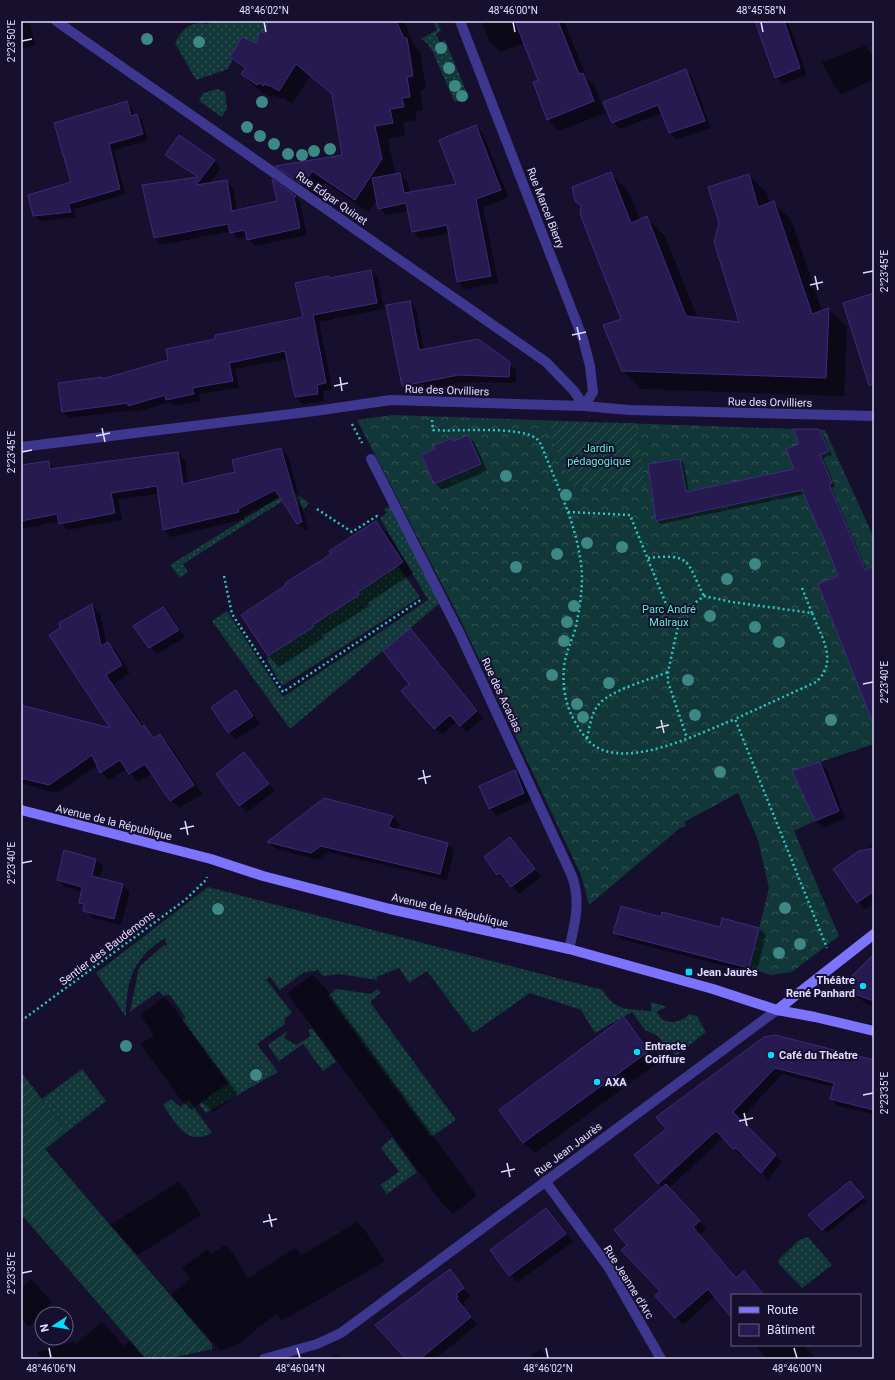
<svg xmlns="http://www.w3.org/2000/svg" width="895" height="1380" font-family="Roboto,sans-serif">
  <defs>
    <pattern id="grass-dots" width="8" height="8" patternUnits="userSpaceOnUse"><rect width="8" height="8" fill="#123738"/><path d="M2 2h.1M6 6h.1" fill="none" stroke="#345356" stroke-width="1.8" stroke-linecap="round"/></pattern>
    <pattern id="forest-crowns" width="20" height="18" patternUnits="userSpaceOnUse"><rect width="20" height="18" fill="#123738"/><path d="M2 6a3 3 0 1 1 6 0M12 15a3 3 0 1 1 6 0" fill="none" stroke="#345356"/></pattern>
    <pattern id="garden-furrows" width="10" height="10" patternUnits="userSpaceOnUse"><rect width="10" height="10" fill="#123738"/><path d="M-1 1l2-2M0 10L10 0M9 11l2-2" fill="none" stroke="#345356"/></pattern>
  </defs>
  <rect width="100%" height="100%" fill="#160f2d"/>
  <!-- grass -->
  <g fill="url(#grass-dots)">
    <path d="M212,21H269L264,33L260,31L256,43L242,38L230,57L233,59L228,69L196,80L175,43C183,27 191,21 208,24Z"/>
    <path d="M433,21H437L441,31L436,34L440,43L445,40L469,98L461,101H454L432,50L427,43L421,39L437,30Z"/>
    <path d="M217,89L225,92L227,109L222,117L199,101L203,93Z"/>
    <path d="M291,490L309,503L304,509L289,497L183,564L188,572L180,578L170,565Z"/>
    <path d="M390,506L440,603L290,729L212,621L227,611L283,697L428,600L380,518L387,513L384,509Z"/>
    <path d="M398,566L420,597L282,686L267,660L268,656L287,644L285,641L292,637L294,640L313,627L312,625L359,595L358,592Z"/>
    <path d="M208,887L603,990C613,1011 630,1009 651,1011V1002L667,1007L657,1011C661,1026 681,1024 689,1014L697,1016L706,1032L676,1056L656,1035L645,1030L632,1012L595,1033L581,1010L530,993L473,1033L427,971L409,983L399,968L376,977L378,980L339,974L323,976L318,970L303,973L280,990L270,977L266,979L292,1013L285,1018V1024L257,1044L278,1072L206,1113L199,1104L228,1083L182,1020L186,1018L169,994L164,996L159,991L130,1012L139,967L164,945L167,946L165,938C133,958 126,980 126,1017L96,973Z"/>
    <path d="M336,989L371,994L377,989L381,992L370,1002L456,1120L431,1137L328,996Z"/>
    <path d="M312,1028L336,1061L323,1071L303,1044L279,1061L268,1045L286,1032L287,1033L284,1038L296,1045L311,1036L308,1031Z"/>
    <path d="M82,1069L106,1101L67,1132L42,1099Z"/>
    <path d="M171,1099L180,1107L189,1100L212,1133C186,1147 177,1124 163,1105Z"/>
    <path d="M392,1137L417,1172L387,1194L380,1185L399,1172L381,1148Z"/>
    <path d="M808,1237L832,1265L802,1288L779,1264L778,1260L799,1240Z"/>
  </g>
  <!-- forest -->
  <path fill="url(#forest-crowns)" d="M393,415L825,430L874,538V744L793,771L815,821L794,831L839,936L792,972L771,975L749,968L769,888L758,840L738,793L684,822L686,826L680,828L589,905L581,875L462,623L357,420Z"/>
  <!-- garden -->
  <g fill="url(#garden-furrows)">
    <path d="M551,422L636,423L646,488L572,487L551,437Z"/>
    <path d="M21,1072L67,1132L45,1149L212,1344V1349L167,1359H146L21,1214Z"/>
  </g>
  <!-- shadow -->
  <g fill="#0007">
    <path d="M21,21H27L30,24L35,45L21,49Z"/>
    <path d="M270,21H404L414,46L420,52L426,89L420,90L423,110L415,111L417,120L403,122L405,136L388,139L395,173L394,175L400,174L407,181L410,193L457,184L476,126L483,134L508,197L483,207L498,283L465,289L458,282L449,233L420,239L413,231L409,211L386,215L379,208L377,200L368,212L326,183L316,197L302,187L310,176H308L301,186L277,166L343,156L334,96L310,76L292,104L283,97L282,99L278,96L277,98L273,95L271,98L255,87L242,74L244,70L231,57L256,44L265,34Z"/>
    <path d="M482,21H564L587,79L594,85L605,113L559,131L548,120L539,80L525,43L500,52L489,41Z"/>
    <path d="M756,21H788L807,75L783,84L776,77Z"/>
    <path d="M865,46L874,57V79L842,94L834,86L822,62Z"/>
    <path d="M685,70L692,77L711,128L676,139L670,132L662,113L620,129L613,122Z"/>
    <path d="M126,102L132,108L134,116L137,115L142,120L148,140L114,150L125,194L74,209L76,217L40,221L34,215L72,183Z"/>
    <path d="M184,140L214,161L221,168L209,184L226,181L233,188L237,211L278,202L295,196L302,203L300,205L307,235L255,246L247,237L238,239L231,231L161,245L154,238L197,178L167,154Z"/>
    <path d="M610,173L629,192L640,220L647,218L665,236L698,319L741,323L748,175L767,193L770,204L774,203L792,221L822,311L829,309L847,327L844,396L641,389L623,371L622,319Z"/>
    <path d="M371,271L378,278L384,309L319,322L332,389L323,391L324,401L303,404L296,397L288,359L235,369L239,388L199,394L200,401L174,406L170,402L136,412L134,410L69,418L63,412L101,378L103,380L169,360L217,339L304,318L329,277L331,279Z"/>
    <path d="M874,294V395L844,304Z"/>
    <path d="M409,302L416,309L424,350L509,363L516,370V383L466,382L410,392L403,385Z"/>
    <path d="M819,430L823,434L832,455L823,458L835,486L832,488L867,571L874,567V723L819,585L840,577L805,494L661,524L657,521L649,465L680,460L684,464L689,493L795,470L801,444Z"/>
    <path d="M468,436L475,443L487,471L442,490L435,483L437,450L452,439L455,442Z"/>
    <path d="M281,449L288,456L308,529L305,531L298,524L281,497L244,516L245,519L171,537L164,530L159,494L118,499L122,520L67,530L60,521L21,529V466L49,463L55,469L178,453L185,460L188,484L236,473Z"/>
    <path d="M376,522L387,533L413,573L368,603L369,606L322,636L323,638L279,667L269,656L242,616L332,554Z"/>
    <path d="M92,605L100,613L106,643L116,651L130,673L114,684L144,727L155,739L160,735L169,744L202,794L179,808L171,800L152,773L138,782L127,769L109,780L101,772L98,765L57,793L21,783V706L112,729Z"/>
    <path d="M163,608L170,615L185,637L157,654L150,647Z"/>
    <path d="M410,629L483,718L467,732L457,721L442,735L435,728L411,684Z"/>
    <path d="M236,691L243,698L260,724L236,739L229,732Z"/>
    <path d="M244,753L275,791L247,812L240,805Z"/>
    <path d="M820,763L827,770L845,818L823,828L816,821Z"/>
    <path d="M515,771L522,778L531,800L497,816L490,808Z"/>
    <path d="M393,817L400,824L396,831L447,844L454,851L447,880L328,852L318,860L275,848L268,842Z"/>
    <path d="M510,838L541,877L519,894L507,880L505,881L498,874Z"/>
    <path d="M874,844V903L865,909L858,902L865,851Z"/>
    <path d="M96,859L103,866L99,879L123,885L130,892L121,925L93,918L80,902L82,892L65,887L58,880Z"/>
    <path d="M661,918L720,928L722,919L759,928L766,935L756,974L621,939L615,933Z"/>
    <path d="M874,961V1007L866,1004L855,994Z"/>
    <path d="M312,975L323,985L477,1196L453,1214L442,1203L287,993Z"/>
    <path d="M164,997L174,1008L238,1094L213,1112L202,1102L191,1110L181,1100L141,1044L154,1035L140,1015Z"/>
    <path d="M624,1018L634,1029L659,1062L535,1153L524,1143L500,1110Z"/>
    <path d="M764,1038L874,1063V1114L838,1106L831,1099L834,1087L782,1074L740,1120L782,1162L768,1179L744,1154L741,1155L723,1138L669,1188L706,1229L700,1235L736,1279L744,1272L764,1295H732V1317L715,1296L683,1325L656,1296L662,1291L628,1245L663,1188L635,1155L668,1129Z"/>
    <path d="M178,1182L185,1189L201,1215L138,1255L110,1225Z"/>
    <path d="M854,1185L866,1201L827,1233L810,1215Z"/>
    <path d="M546,1210L573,1242L517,1282L510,1275Z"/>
    <path d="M357,1222L364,1229L385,1261L282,1321L276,1314L238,1344L220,1351L171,1295L190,1278L182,1268L207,1249L212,1254L225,1245L232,1252L248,1278L295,1248L302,1255Z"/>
    <path d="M450,1271L470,1296L463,1302L465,1304L463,1306L477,1325L435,1359H407Z"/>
    <path d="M31,1279L52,1302L45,1309L47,1311L29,1327L21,1318V1288Z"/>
    <path d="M102,1322L124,1346L129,1341L146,1359H40L38,1352L73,1342L76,1344Z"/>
    <path d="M756,1345H804L816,1359H767Z"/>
    <path d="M540,1349L549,1359H527Z"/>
    <path d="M337,1354L343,1359H330Z"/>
  </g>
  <!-- building -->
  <g fill="#271a50" stroke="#3e2a7d">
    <path d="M269,21H396L404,38H407L413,76L407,77L410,97L402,98L404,107L390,109L393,123L375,126L382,159L355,200L312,171L303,185L275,166L342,155L332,94L296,64L279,91L269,85L268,86L265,84L263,86L260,83L257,85L241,74L245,68L230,57L242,37L256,43L260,31L264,33Z"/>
    <path d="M515,21H558L579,74L583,73L594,101L547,120L533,82L538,80Z"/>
    <path d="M755,21H784L800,68L775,78Z"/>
    <path d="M686,69L705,121L669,133L658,105L612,123L603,102Z"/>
    <path d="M127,101L131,116L137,114L143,134L109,144L120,189L68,204L71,212L33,216L28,195L71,182L54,123Z"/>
    <path d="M476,125L501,190L476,199L491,276L457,282L447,225L412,232L406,203L378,209L372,178L400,173L404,193L456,184L439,140Z"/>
    <path d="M179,135L215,160L196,185L227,180L232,211L277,201L272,179L296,196L294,198L300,228L247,240L245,230L230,233L228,224L154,238L142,185L198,177L165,155Z"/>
    <path d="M611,172L631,223L647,216L686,316L739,322L714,242L719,223L708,187L749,174L758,207L774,201L812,314L829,308L826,378L622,371L603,325L621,319L580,214L581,206L575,201L572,187Z"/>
    <path d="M371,270L377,303L313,315L326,383L317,385L318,394L295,397L285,351L229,363L233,381L192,388L194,394L166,400L165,395L128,406V403L62,412L58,383L102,377V379L168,360L166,349L215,339V335L303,317L295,283L329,276L330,278Z"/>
    <path d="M874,293V385H869L843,303Z"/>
    <path d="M410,301L419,350L478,339L510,362L509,377L459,375L402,386L386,305Z"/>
    <path d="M793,429H819L829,451L820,455L832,483L829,484L865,570L874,566V721H872L818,584L838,576L820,529L819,530L802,490L656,521L648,464L680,459L686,492L794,469L786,449L799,444Z"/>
    <path d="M468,435L481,464L434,484L421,455L435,449L434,445L453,438L454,441Z"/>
    <path d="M281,448L302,522L297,524L275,490L238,509L239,512L163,530L157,486L111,493L115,513L59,524L57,514L21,521V465L49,461L50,469L178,452L183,484L235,472L232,460Z"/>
    <path d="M376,521L403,562L358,592L359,595L312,625L313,627L268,656L241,615L286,585L285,583L331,554L329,551Z"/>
    <path d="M92,604L101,646L108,642L122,665L106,675L142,727L144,725L153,738L160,734L194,785L170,801L145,764L129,774L120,760L100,773L92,755L49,785L21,778V705L110,728L49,635L60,628L59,623Z"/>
    <path d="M163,607L179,630L149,648L133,626Z"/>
    <path d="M410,628L477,711L460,726L450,715L434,729L401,691L409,684L383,651Z"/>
    <path d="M236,690L253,716L228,733L211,707Z"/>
    <path d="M244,752L269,784L239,806L216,774Z"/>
    <path d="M820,762L839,811L815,821L792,771Z"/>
    <path d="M515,770L524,793L489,809L479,786Z"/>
    <path d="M324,798L393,816L388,827L448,843L440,874L321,846L311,853L267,842Z"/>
    <path d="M510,837L535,869L511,887L500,873L497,875L484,857Z"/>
    <path d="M874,848V891L857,903L833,869L859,851Z"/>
    <path d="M64,850L96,859L92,876L123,884L114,919L83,911L84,904L79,903L82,887L57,880Z"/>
    <path d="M621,906L661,917L662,912L720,927L722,918L759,928L749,968L613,933Z"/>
    <path d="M874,954V1001L854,994L851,977Z"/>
    <path d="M624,1017L649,1051L523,1143L499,1110Z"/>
    <path d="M775,1035L874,1060V1110L830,1099L834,1083L775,1068L733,1112L776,1155L761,1173L736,1148L733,1149L716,1131L658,1184L634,1155L666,1129L656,1117L764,1037Z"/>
    <path d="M850,1181L864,1197L822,1230L808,1215Z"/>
    <path d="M666,1184L700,1221L693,1227L736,1278L744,1271L764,1295H732V1318L708,1289L675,1318L655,1296L660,1291L621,1250L627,1245L614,1230Z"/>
    <path d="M546,1208L566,1234L509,1276L490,1250Z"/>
    <path d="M450,1269L464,1288L456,1294L458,1297L456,1298L471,1317L420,1359H406L375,1325Z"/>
  </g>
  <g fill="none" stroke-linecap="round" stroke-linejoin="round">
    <!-- path -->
    <g stroke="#27c8c5" stroke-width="2.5" stroke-dasharray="2 3" stroke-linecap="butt">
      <path d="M432,420L433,430C457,432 520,425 537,439C539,441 541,444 542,447C558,488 580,531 582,576C582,594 579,613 575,630C571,643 565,654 564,667C562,688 566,708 577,725C581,732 586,739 592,744C626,771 700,733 735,719"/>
      <path d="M352,424L362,443"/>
      <path d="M317,509L352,532L377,516L378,518"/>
      <path d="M568,512L630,515L666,604L674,608L692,605L704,596L732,602L812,613C821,636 839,662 816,682L735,719L827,948"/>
      <path d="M648,558C693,553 686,562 704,596"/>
      <path d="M224,576L232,614L283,692L422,599"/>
      <path d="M802,588L812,613"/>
      <path d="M682,608L668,672V682L687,738"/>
      <path d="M587,738C590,726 591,712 600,703C612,690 651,679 668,672"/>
      <path d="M21,1021L185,900L206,880L207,877"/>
    </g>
    <!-- lane -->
    <path stroke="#3e378f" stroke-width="10" d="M371,459L460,634L572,876C581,901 575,924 569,949"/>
    <!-- street -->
    <g stroke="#3e378f" stroke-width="10">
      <path d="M56,21L546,362L574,391L584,406"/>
      <path d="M460,21L583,339L590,366L593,392L584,406"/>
      <path d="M21,447L315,411L391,400L584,406L629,410L874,416"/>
      <path d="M545,1181L609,1268L661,1359"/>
      <path d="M264,1359L317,1344L341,1333L777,1010"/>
    </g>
    <!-- secondary -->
    <g stroke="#7c73ff" stroke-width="10">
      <path d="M21,810L211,859L263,876L390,909L569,949L713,989L777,1010L815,1017L874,1031"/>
      <path d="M777,1010L874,934"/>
    </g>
  </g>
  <!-- trees -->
  <g fill="#3d8785">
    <circle cx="147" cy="39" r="6"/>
    <circle cx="199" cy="42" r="6"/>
    <circle cx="441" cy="48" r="6"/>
    <circle cx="449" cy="68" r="6"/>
    <circle cx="455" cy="86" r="6"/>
    <circle cx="462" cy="96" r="6"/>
    <circle cx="262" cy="102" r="6"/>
    <circle cx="247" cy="127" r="6"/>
    <circle cx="260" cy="136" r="6"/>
    <circle cx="274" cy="144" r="6"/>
    <circle cx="330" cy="149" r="6"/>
    <circle cx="314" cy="151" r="6"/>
    <circle cx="288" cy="154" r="6"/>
    <circle cx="302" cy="155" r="6"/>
    <circle cx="506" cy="476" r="6"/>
    <circle cx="566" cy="495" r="6"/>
    <circle cx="587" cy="543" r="6"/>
    <circle cx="622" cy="547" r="6"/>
    <circle cx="557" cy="554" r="6"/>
    <circle cx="755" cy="564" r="6"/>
    <circle cx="516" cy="567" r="6"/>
    <circle cx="727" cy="579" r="6"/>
    <circle cx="574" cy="606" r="6"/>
    <circle cx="710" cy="616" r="6"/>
    <circle cx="567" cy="622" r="6"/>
    <circle cx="755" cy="627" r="6"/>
    <circle cx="564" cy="641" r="6"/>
    <circle cx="779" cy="642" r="6"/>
    <circle cx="552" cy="675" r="6"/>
    <circle cx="688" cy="680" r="6"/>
    <circle cx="609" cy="683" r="6"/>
    <circle cx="577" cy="704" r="6"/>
    <circle cx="695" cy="715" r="6"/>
    <circle cx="583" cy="717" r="6"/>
    <circle cx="831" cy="720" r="6"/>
    <circle cx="720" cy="772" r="6"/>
    <circle cx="785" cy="908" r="6"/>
    <circle cx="218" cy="909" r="6"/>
    <circle cx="800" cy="944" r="6"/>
    <circle cx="779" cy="953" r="6"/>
    <circle cx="126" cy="1046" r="6"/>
    <circle cx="256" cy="1075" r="6"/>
  </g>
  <!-- ticks -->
  <path fill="none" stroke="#e1dcff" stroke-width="1.5" d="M264,22L266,32M513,22L515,32M761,22L763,32M22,41L32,39M863,273L873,271M815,276L818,290M810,285L823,282M577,327L580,340M572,335L586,332M340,377L342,391M334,386L348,383M102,428L105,442M96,436L110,433M22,452L32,450M863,684L873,682M661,720L664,733M656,728L669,725M423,770L426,784M418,779L431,776M185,821L188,835M180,829L194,826M22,863L32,861M863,1095L873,1093M744,1113L747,1126M739,1121L753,1118M507,1163L510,1177M501,1172L515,1169M269,1214L272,1227M263,1222L277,1219M22,1273L32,1271M49,1348L51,1358M297,1348L300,1358M546,1348L548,1358M794,1348L797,1358"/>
  <!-- markers -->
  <g fill="#08dbff" stroke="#160f2d" stroke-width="1.5">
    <rect x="685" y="968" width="8" height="8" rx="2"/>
    <circle cx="863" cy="986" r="4"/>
    <circle cx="637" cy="1052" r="4"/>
    <circle cx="771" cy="1055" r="4"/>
    <circle cx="597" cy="1082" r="4"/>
  </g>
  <g text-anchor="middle" stroke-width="4" stroke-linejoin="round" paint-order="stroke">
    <!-- street labels -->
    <g font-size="11" fill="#e1dcff" stroke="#160f2d">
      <text transform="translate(332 198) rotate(35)" y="4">Rue Edgar Quinet</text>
      <text transform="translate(546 208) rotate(69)" y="4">Rue Marcel Bierry</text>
      <text transform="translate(447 390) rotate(2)" y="4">Rue des Orvilliers</text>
      <text transform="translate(770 402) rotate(1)" y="4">Rue des Orvilliers</text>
      <text transform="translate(502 695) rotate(65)" y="4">Rue des Acacias</text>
      <text transform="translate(114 822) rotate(14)" y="4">Avenue de la République</text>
      <text transform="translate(450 910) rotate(13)" y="4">Avenue de la République</text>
      <text transform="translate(107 948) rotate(-37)" y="4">Sentier des Baudemons</text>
      <text transform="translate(568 1149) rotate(-37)" y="4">Rue Jean Jaurès</text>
      <text transform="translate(629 1282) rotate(58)" y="4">Rue Jeanne d'Arc</text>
    </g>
    <!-- park labels -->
    <g font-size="11" fill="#5deacd" stroke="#160f2d">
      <text x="599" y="452">Jardin<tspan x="599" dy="13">pédagogique</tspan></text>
      <text x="669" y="613">Parc André<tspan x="669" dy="13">Malraux</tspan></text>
    </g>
    <!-- poi labels -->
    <g font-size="11" font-weight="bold" fill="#e1dcff" stroke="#160f2d" text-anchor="start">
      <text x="697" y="976">Jean Jaurès</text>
      <text x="855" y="984" text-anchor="end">Théâtre<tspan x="855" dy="13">René Panhard</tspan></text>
      <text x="645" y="1050">Entracte<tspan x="645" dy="13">Coiffure</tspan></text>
      <text x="779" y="1059">Café du Théatre</text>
      <text x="605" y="1086">AXA</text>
    </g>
  </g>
  <!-- border -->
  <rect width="895" height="1380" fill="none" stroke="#160f2d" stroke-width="44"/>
  <!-- legend -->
  <rect x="731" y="1294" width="130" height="52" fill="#160f2d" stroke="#676181"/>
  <rect x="739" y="1307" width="20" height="6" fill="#7c73ff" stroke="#676181"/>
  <text x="767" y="1314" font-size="12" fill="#e1dcff">Route</text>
  <rect x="739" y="1324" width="20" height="12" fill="#271a50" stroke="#676181"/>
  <text x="767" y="1334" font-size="12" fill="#e1dcff">Bâtiment</text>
  <!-- north arrow -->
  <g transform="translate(54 1326) rotate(258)"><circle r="19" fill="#160f2d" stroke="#676181"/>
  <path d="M0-3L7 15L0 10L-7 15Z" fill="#08dbff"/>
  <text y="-6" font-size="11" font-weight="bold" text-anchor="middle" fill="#e1dcff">N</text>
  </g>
  <rect x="22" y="22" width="851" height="1336" fill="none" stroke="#e1dcff" stroke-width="1.5"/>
  <g font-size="10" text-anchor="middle" fill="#e1dcff">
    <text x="264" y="14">48°46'02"N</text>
    <text x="513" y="14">48°46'00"N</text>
    <text x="761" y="14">48°45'58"N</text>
    <text transform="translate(11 41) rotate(-90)" y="4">2°23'50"E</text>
    <text transform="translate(884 271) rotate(-90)" y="4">2°23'45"E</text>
    <text transform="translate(11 452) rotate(-90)" y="4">2°23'45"E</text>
    <text transform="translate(884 682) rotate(-90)" y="4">2°23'40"E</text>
    <text transform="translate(11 863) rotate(-90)" y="4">2°23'40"E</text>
    <text transform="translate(884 1093) rotate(-90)" y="4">2°23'35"E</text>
    <text transform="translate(11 1273) rotate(-90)" y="4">2°23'35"E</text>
    <text x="51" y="1372">48°46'06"N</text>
    <text x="300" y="1372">48°46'04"N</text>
    <text x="548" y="1372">48°46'02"N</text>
    <text x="797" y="1372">48°46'00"N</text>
  </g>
</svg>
